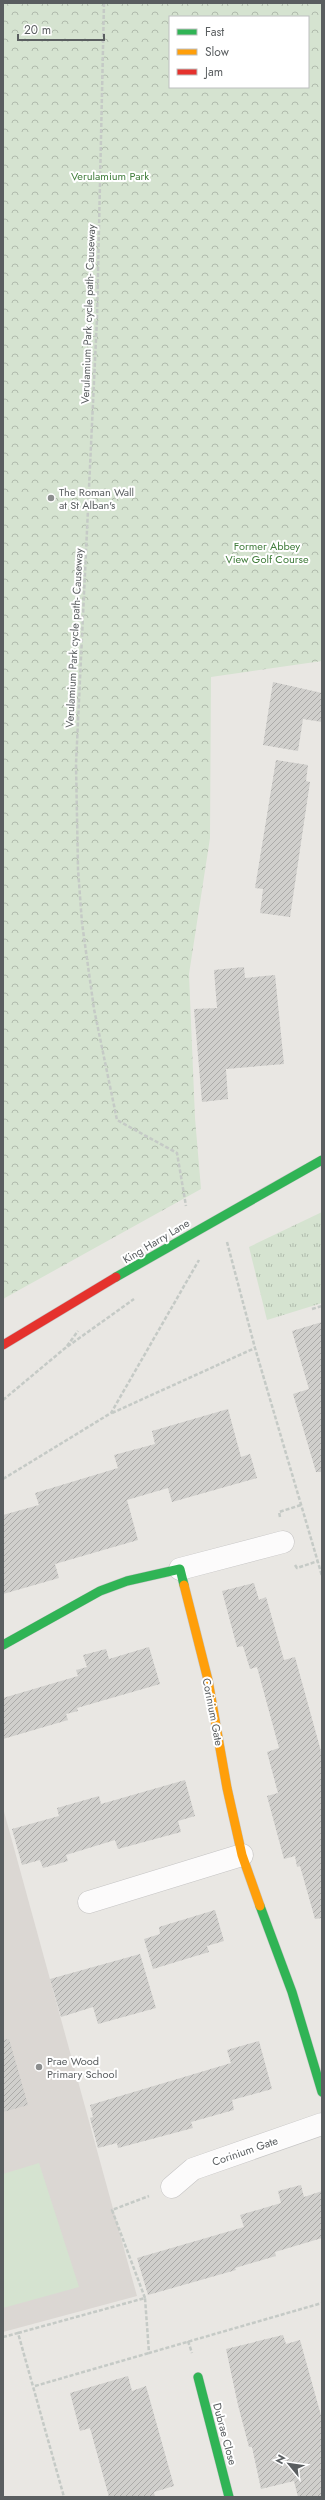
<svg xmlns="http://www.w3.org/2000/svg" width="325" height="2500" font-family="Jost,sans-serif">
  <defs>
    <pattern id="grass-tufts" width="24" height="20" patternUnits="userSpaceOnUse"><rect width="24" height="20" fill="#d5e3d0"/><path d="M3 7l-1-3M5 7V3M7 7l1-3M15 17l-1-3M17 17v-4M19 17l1-3" fill="none" stroke="#b0bbac"/></pattern>
    <pattern id="park-crowns" width="20" height="18" patternUnits="userSpaceOnUse"><rect width="20" height="18" fill="#d5e3d0"/><path d="M2 6a3 3 0 1 1 6 0M12 15a3 3 0 1 1 6 0" fill="none" stroke="#b0bbac"/></pattern>
    <pattern id="building-hatch" width="6" height="6" patternUnits="userSpaceOnUse"><rect width="6" height="6" fill="#d0cfcc"/><path d="M-1 1l2-2M0 6l6-6M5 7l2-2" fill="none" stroke="#acaba9"/></pattern>
  </defs>
  <rect width="100%" height="100%" fill="#e9e7e3"/>
  <!-- education -->
  <path fill="#dbd7d3" d="M3,1808L137,2296L3,2332Z"/>
  <!-- grass -->
  <path fill="url(#grass-tufts)" d="M322,1212V1303L267,1320L249,1247Z"/>
  <!-- park -->
  <path fill="url(#park-crowns)" fill-rule="evenodd" d="M3,3H322V661L211,677L210,838L189,974L195,1118L201,1189L3,1299ZM170,17H308V87H170Z"/>
  <!-- garden -->
  <path fill="#d5e3d0" d="M39,2163L79,2287L3,2308V2174Z"/>
  <!-- building -->
  <g fill="url(#building-hatch)">
    <path d="M273,682L322,693V722L303,719L298,751L263,745Z"/>
    <path d="M276,760L308,765L306,781L310,782L290,917L260,913L263,889L255,888Z"/>
    <path d="M244,967L245,978L275,975L284,1064L226,1069L228,1099L202,1102L194,1009L217,1008L214,970Z"/>
    <path d="M322,1322V1472H316L293,1394L309,1389L292,1331Z"/>
    <path d="M228,1409L241,1457L250,1454L257,1478L172,1502L168,1488L127,1500L138,1540L55,1564L59,1578L3,1594V1515L39,1505L35,1493L118,1468L114,1455L155,1444L152,1431Z"/>
    <path d="M254,1583L259,1600L266,1597L284,1660L295,1657L322,1755V1918L315,1919L300,1866L297,1867L295,1856L284,1859L267,1796L278,1793L267,1752L279,1748L257,1667L250,1669L243,1646L237,1647L222,1591Z"/>
    <path d="M149,1647L160,1684L77,1708L78,1711L66,1714L68,1720L3,1739V1698L78,1676L76,1670L87,1667L83,1655L106,1649L109,1659Z"/>
    <path d="M185,1780L195,1816L178,1821L181,1832L118,1849L115,1840L66,1855L68,1861L43,1868L40,1860L22,1865L12,1829L59,1816L57,1808L99,1796L101,1804Z"/>
    <path d="M215,1910L224,1941L207,1946L209,1952L153,1969L144,1939L160,1934L159,1927Z"/>
    <path d="M140,1954L156,2008L98,2024L93,2007L61,2017L50,1979Z"/>
    <path d="M9,2039L28,2105L3,2112V2040Z"/>
    <path d="M259,2041L272,2089L232,2100L234,2110L191,2122L193,2128L118,2148L117,2143L98,2148L90,2118L93,2117L90,2105L231,2063L227,2050Z"/>
    <path d="M301,2185L304,2197L322,2191V2238L275,2252L276,2256L235,2268L236,2270L148,2295L137,2258L244,2227L240,2215L281,2203L278,2191Z"/>
    <path d="M283,2335L286,2344L300,2340L322,2419V2497H298L294,2481L261,2489L252,2447H249L238,2405L226,2349Z"/>
    <path d="M128,2376L132,2391L146,2386L174,2486L154,2492L155,2497H109L90,2428L80,2431L70,2393Z"/>
  </g>
  <g fill="none" stroke-linecap="round" stroke-linejoin="round">
    <defs>
      <g id="street">
        <path d="M180,1569L283,1542"/>
        <path d="M89,1902L242,1855"/>
        <path d="M172,2187L193,2169L322,2124"/>
      </g>
      <g id="fast">
        <path d="M116,1277L322,1160"/>
        <path d="M3,1645L100,1591L127,1581L180,1569L184,1585"/>
        <path d="M260,1906L292,1992L322,2092"/>
        <path d="M198,2377L229,2497"/>
      </g>
      <path id="slow" d="M184,1585L208,1680L227,1788L242,1855L260,1906"/>
      <path id="jam" d="M3,1345L116,1277"/>
    </defs>
    <!-- street casing -->
    <use href="#street" stroke="#c5c4c4" stroke-width="23"/>
    <!-- fast casing -->
    <use href="#fast" stroke="#c4c4c4" stroke-width="10"/>
    <!-- slow casing -->
    <use href="#slow" stroke="#c4c4c4" stroke-width="10"/>
    <!-- jam casing -->
    <use href="#jam" stroke="#c4c4c4" stroke-width="10"/>
    <!-- path -->
    <g stroke="#c5cac6" stroke-width="2.5" stroke-dasharray="4 2" stroke-linecap="butt">
      <path d="M104,3L97,318L76,764L78,869L82,923L94,1009L117,1120L177,1153L186,1206"/>
      <path d="M227,1242L255,1348L322,1576"/>
      <path d="M312,1309L322,1306"/>
      <path d="M67,1346L78,1331"/>
      <path d="M3,1400L64,1349L134,1299"/>
      <path d="M112,1413L255,1348"/>
      <path d="M3,1479L111,1413L199,1260"/>
      <path d="M280,1517L279,1512L301,1505"/>
      <path d="M295,1565L297,1568L318,1561"/>
      <path d="M145,2298L112,2210L149,2196"/>
      <path d="M18,2333L145,2298L149,2353L322,2303"/>
      <path d="M3,2337L18,2333L64,2497"/>
      <path d="M188,2341L192,2353"/>
      <path d="M35,2386L149,2353"/>
    </g>
    <!-- street -->
    <use href="#street" stroke="#fcfbfb" stroke-width="22"/>
    <!-- fast -->
    <use href="#fast" stroke="#30b455" stroke-width="9"/>
    <!-- slow -->
    <use href="#slow" stroke="#ff9f0a" stroke-width="9"/>
    <!-- jam -->
    <use href="#jam" stroke="#e5322d" stroke-width="9"/>
  </g>
  <!-- markers -->
  <g fill="#8c8e8e" stroke="#fff" stroke-width="1.5">
    <circle cx="51" cy="498" r="4"/>
    <circle cx="39" cy="2067" r="4"/>
  </g>
  <g text-anchor="middle" stroke-width="4" stroke-linejoin="round" paint-order="stroke">
    <!-- park labels -->
    <g font-size="11" fill="#417d3c" stroke="#fff">
      <text x="110" y="180">Verulamium Park</text>
      <text x="267" y="550">Former Abbey<tspan x="267" dy="13">View Golf Course</tspan></text>
    </g>
    <!-- street labels -->
    <g font-size="11" fill="#5a5e60" stroke="#fff">
      <text transform="translate(88 314) rotate(-88)" y="4">Verulamium Park cycle path- Causeway</text>
      <text transform="translate(74 638) rotate(-87)" y="4">Verulamium Park cycle path- Causeway</text>
      <text transform="translate(156 1241) rotate(-31)" y="4">King Harry Lane</text>
      <text transform="translate(213 1712) rotate(79)" y="4">Corinium Gate</text>
      <text transform="translate(245 2151) rotate(-19)" y="4">Corinium Gate</text>
      <text transform="translate(225 2434) rotate(75)" y="4">Dubrae Close</text>
    </g>
    <!-- poi labels -->
    <g font-size="11" fill="#5a5e60" stroke="#fff" text-anchor="start">
      <text x="59" y="496">The Roman Wall<tspan x="59" dy="13">at St Alban's</tspan></text>
      <text x="47" y="2065">Prae Wood<tspan x="47" dy="13">Primary School</tspan></text>
    </g>
  </g>
  <!-- border -->
  <rect width="325" height="2500" fill="none" stroke="#5a5e60" stroke-width="8"/>
  <!-- legend -->
  <rect x="169" y="16" width="140" height="72" fill="#ffffff" stroke="#bdbfbf"/>
  <rect x="177" y="29" width="20" height="6" fill="#30b455" stroke="#bdbfbf"/>
  <text x="205" y="36" font-size="12" fill="#5a5e60">Fast</text>
  <rect x="177" y="49" width="20" height="6" fill="#ff9f0a" stroke="#bdbfbf"/>
  <text x="205" y="56" font-size="12" fill="#5a5e60">Slow</text>
  <rect x="177" y="69" width="20" height="6" fill="#e5322d" stroke="#bdbfbf"/>
  <text x="205" y="76" font-size="12" fill="#5a5e60">Jam</text>
  <!-- north arrow -->
  <g transform="translate(289 2464) rotate(299)" stroke="#ffffff" stroke-width="3" paint-order="stroke">
  <path d="M0-3L7 15L0 10L-7 15Z" fill="#5a5e60"/>
  <text y="-6" font-size="11" font-weight="bold" text-anchor="middle" fill="#5a5e60">N</text>
  </g>
  <!-- scale -->
  <path d="M18 34v6h86v-6" fill="none" stroke="#5a5e60" stroke-width="2"/>
  <text x="24" y="34" font-size="12" fill="#5a5e60" stroke="#ffffff" stroke-width="3" paint-order="stroke">20 m</text>
</svg>
